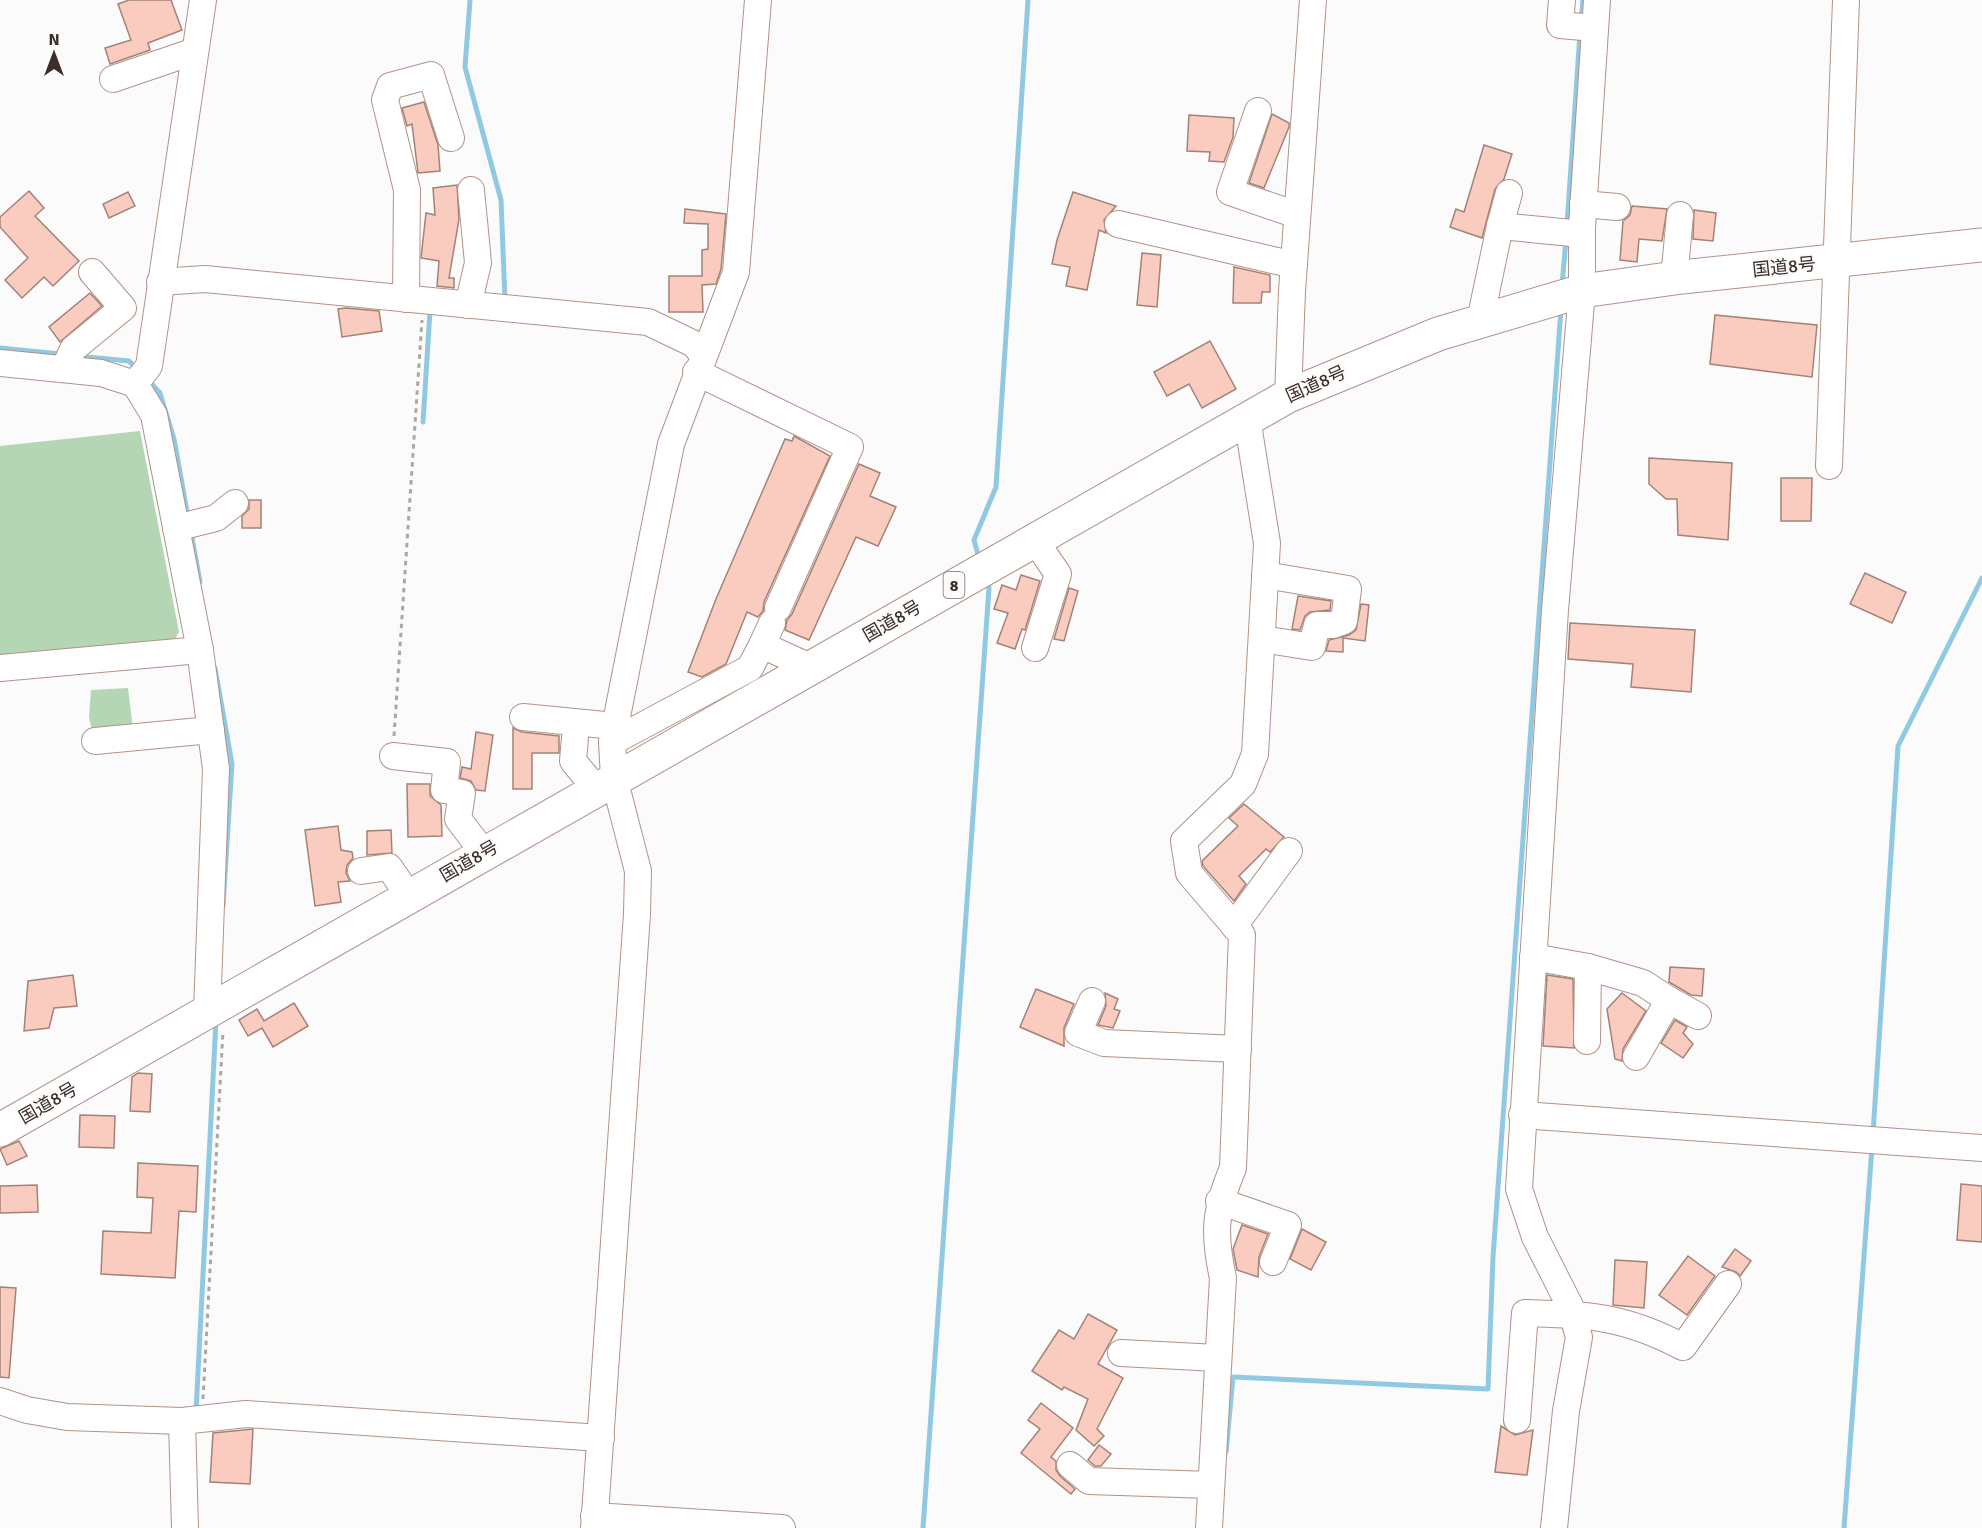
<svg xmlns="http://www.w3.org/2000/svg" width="1982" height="1528" font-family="Signika,'Noto Sans JP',sans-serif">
  <rect width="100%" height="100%" fill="#fbfbfb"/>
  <!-- green -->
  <g fill="#b4d6b4">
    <path d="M140,431L179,632L173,643L0,658V446Z"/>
    <path d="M128,688L134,737L95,741L89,718L91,690Z"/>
  </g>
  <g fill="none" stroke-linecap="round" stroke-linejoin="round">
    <!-- stream -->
    <g stroke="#91c9e3" stroke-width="5">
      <path d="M470,0L465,67L501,200L505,300"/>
      <path d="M1581,21L1583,0"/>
      <path d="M1567,225L1580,33"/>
      <path d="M1562,285L1566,240"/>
      <path d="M0,348L61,354"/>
      <path d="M77,356L129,361L138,371"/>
      <path d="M147,379L160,393L174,439L188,517"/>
      <path d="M423,422L430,311H434"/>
      <path d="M191,532L200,582"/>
      <path d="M979,558L974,540L996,487L1028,0"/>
      <path d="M215,668L232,764L223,906"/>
      <path d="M1873,1134L1898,746L1982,578"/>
      <path d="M196,1412L216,1020"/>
      <path d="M1226,1452L1233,1377L1488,1389L1493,1257L1561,309"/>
      <path d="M923,1528L989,588L987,581"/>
      <path d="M1844,1528L1872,1147"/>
    </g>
  </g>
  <!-- building -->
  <g fill="#f9ccbf" stroke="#a38278" stroke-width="1.5">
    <path d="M129,0H171L182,30L148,43L150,50L110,64L105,48L131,40L118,4Z"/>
    <path d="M424,102L438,145L440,171L418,173L412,124L407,126L402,108Z"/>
    <path d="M1272,114L1289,123V127L1264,188L1249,183Z"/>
    <path d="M1189,115L1234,118L1233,137L1224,162L1209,161L1210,152L1187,151Z"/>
    <path d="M1484,145L1512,154L1504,179L1495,189L1482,238L1450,227L1456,209L1464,212Z"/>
    <path d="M457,185L459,219L449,278H454V288L437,286L439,261L421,258L426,213L435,215L433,188Z"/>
    <path d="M29,191L44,208L35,216L79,261L53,286L44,277L22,298L5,280L28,258L0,227V217Z"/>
    <path d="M128,192L135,206L109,218L103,204Z"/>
    <path d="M1073,192L1116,206L1104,220L1106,233L1099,230L1087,290L1066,286L1070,267L1052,264L1057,240Z"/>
    <path d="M1632,206L1667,209L1662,241L1639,239L1637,262L1620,260L1623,221L1630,215Z"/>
    <path d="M685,209L726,214L721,269L716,284L702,285L703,312H669V276H702V250L708,249V224L684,223Z"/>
    <path d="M1694,210L1716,213L1713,241L1693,239Z"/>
    <path d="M1142,253L1161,255L1157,307L1137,305Z"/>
    <path d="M1234,267L1270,275V292H1262L1261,303H1233Z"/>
    <path d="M90,293L102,306L60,342L49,327Z"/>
    <path d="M346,308L379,311L382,331L342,337L338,309Z"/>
    <path d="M1715,315L1817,325L1812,377L1710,364Z"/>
    <path d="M1210,341L1236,389L1202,408L1189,384L1167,396L1154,372Z"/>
    <path d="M794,436L830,456L764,602L763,611L758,617L747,612L726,664L702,677L688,672L716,599L785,439L792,441Z"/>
    <path d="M1649,458L1732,463L1728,540L1678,535L1677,499H1666L1649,484Z"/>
    <path d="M859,464L880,473L870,496L896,507L878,546L856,537L809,640L785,630L787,620L792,614Z"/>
    <path d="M1781,478H1812L1811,521H1781Z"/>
    <path d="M249,500H261V528H242V516L249,509Z"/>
    <path d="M1865,573L1906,592L1892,623L1850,604Z"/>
    <path d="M1021,575L1040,581L1025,630L1022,629L1015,649L997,643L1008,613L994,609L1002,585L1016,590Z"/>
    <path d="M1069,588L1078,591L1064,641L1054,639Z"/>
    <path d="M1298,596L1331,601L1330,610L1310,612L1305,616L1300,630L1292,629Z"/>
    <path d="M1361,604L1369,605L1365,641L1343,638V652L1326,651L1329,640L1349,635L1356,630Z"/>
    <path d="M1570,623L1695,630L1691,692L1631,687L1633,664L1568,659Z"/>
    <path d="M513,728L522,732L559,736V753H532V789H513Z"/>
    <path d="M476,732L493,735L485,791L476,790L471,781L460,778L462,767L471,769Z"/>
    <path d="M407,784H430V796L441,805L442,836L408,837Z"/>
    <path d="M1244,804L1284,837L1270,852L1266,849L1239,876L1246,884L1234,901L1203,866L1202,861L1238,826L1229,818Z"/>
    <path d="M338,826L341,850L352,852L353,858L347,865L346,873L350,881L338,882L341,902L315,906L305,830Z"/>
    <path d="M391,830L392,853L367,855V831Z"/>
    <path d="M1670,967L1704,969L1702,996L1691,995L1669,982Z"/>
    <path d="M73,975L77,1006L54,1008L49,1028L24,1031L28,981Z"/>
    <path d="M1547,975L1573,979L1574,1048L1543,1046Z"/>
    <path d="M1036,989L1074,1004L1064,1028V1046L1020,1027Z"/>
    <path d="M1105,993L1118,999L1114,1009L1120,1011L1113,1028L1098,1025L1106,1006Z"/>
    <path d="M1622,993L1646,1011L1623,1049L1622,1061L1615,1059L1607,1009Z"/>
    <path d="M294,1003L308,1026L273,1047L262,1028L248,1036L239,1020L257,1009L264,1021Z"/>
    <path d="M1675,1020L1687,1027L1683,1033L1693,1044L1683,1058L1661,1043Z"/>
    <path d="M138,1073L152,1074L150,1112L130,1111L132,1077Z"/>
    <path d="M80,1115L115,1116L114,1148L79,1147Z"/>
    <path d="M19,1141L27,1156L7,1165L0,1149Z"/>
    <path d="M138,1163L198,1166L196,1212L179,1211L175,1278L101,1274L103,1231L151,1233L153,1198L137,1197Z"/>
    <path d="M1961,1184L1982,1186V1242L1957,1240Z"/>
    <path d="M37,1185L38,1212L0,1213V1186Z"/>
    <path d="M1242,1225L1268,1234L1259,1257L1258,1277L1237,1270L1233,1249Z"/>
    <path d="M1302,1229L1326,1242L1311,1270L1290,1259Z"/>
    <path d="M1735,1249L1751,1261L1740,1276L1736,1272L1722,1267Z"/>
    <path d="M1688,1256L1715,1276L1687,1315L1659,1295Z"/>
    <path d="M1615,1260L1647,1262L1644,1308L1613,1305Z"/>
    <path d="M0,1287L16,1288L9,1378L0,1377Z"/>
    <path d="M1088,1314L1117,1330L1098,1364L1123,1378L1097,1429L1104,1436L1094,1446L1076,1430L1088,1399L1064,1387L1062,1390L1032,1371L1059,1330L1074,1339Z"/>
    <path d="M1041,1403L1073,1428L1051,1457L1056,1461V1470L1060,1476L1075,1489L1071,1494L1021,1453L1040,1429L1028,1420Z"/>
    <path d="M1501,1426L1515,1435L1533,1430L1527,1475L1495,1472Z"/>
    <path d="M253,1429L250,1484L210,1482L213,1433Z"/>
    <path d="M1099,1445L1111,1454L1101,1466H1095L1088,1460Z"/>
  </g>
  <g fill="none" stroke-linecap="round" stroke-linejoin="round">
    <defs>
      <g id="minor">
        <path d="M1562,0L1560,25L1595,28"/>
        <path d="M113,79L195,51"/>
        <path d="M1258,111L1230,192L1297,215"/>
        <path d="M1509,193L1500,226L1582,234"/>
        <path d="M1583,204L1617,207"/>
        <path d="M1118,224L1294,265"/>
        <path d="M1674,279L1680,215"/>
        <path d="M160,282L205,279L648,322L694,344L702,354"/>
        <path d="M406,299L407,190L385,100L390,86L431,75L451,138"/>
        <path d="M468,305L478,263L471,190"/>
        <path d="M1480,321L1500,226"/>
        <path d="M0,363L101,373L135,384L154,415L200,650L216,769L207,1012"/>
        <path d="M64,369L73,349L123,308L92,272"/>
        <path d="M696,372L850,447L778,608"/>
        <path d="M135,384L149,366L203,0"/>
        <path d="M1288,396L1292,291L1313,0"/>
        <path d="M1829,466L1846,0"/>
        <path d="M176,528L216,518L235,503"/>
        <path d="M1034,539L1058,574L1035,648"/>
        <path d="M772,623L762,645L810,667"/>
        <path d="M1262,639L1312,647L1317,625H1333L1344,621L1348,589L1265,575"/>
        <path d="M0,668L200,650"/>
        <path d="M523,717L615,726"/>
        <path d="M575,737L573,761L596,789"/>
        <path d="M95,741L211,730"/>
        <path d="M612,742L750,668L762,645"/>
        <path d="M393,756L447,762L444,790L462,793L458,819L484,853"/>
        <path d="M361,871L389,867L409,896"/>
        <path d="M1234,926L1289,851"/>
        <path d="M1533,957L1588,967L1587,1041"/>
        <path d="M1588,967L1643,983L1669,1000L1636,1057"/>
        <path d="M1669,1000L1698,1016"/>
        <path d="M1092,1001L1078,1033L1104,1043L1238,1049"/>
        <path d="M1522,1115L1982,1148"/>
        <path d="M1219,1201L1288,1225L1273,1262"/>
        <path d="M1121,1353L1218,1358"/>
        <path d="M0,1401L27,1410L67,1417L182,1421L246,1414L601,1438"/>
        <path d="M1517,1420L1525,1313C1590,1315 1624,1316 1683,1347L1728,1284"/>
        <path d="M182,1421L185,1528"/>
        <path d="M1070,1465L1089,1481L1211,1485"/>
        <path d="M594,1516L782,1528"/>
        <path d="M594,1528L637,914L638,871L614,778L612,742L671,444L736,272L758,0"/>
        <path d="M1209,1528L1223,1278C1213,1232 1215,1211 1233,1168L1242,935L1189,873L1184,841L1243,784L1255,754L1267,543L1247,418"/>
        <path d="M1554,1528L1566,1411L1579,1337L1570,1306L1535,1237L1519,1189L1555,610L1582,291V227L1597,0"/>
      </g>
      <path id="highway" d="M0,1130L1288,396L1438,334L1582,291L1682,277L1982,245"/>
    </defs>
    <!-- minor casing -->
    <use href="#minor" stroke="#b39286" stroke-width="28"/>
    <!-- highway casing -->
    <use href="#highway" stroke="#b39286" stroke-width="35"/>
    <!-- path -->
    <g stroke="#aca6a4" stroke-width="3" stroke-dasharray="4.5 4.5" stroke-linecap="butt">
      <path d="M394,736L422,320"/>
      <path d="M203,1399L223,1031"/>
    </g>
    <!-- minor -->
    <use href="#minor" stroke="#fff" stroke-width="26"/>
    <!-- highway -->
    <use href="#highway" stroke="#fff" stroke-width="33"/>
  </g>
  <g text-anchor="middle" stroke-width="4.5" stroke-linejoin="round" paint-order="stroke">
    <!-- shield labels -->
    <rect fill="#fbfbfb" stroke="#756b67" stroke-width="1.5" x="943.5" y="572" width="21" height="26" rx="4.5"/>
    <g font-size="16" font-weight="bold" fill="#3b2d28">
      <text x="954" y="591">8</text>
    </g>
    <!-- street labels -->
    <g font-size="18" fill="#3b2d28" stroke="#fbfbfb">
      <text transform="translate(1784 267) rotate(-6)" y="6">国道8号</text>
      <text transform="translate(1316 384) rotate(-24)" y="6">国道8号</text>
      <text transform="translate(892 621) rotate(-30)" y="6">国道8号</text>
      <text transform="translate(469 861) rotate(-30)" y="6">国道8号</text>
      <text transform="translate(48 1103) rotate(-30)" y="6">国道8号</text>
    </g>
  </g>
  <!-- north arrow -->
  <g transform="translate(54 54)" stroke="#fbfbfb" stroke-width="4.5" paint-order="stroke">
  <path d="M0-4.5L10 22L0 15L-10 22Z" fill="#3b2d28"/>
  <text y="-9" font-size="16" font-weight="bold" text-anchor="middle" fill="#3b2d28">N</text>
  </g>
</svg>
